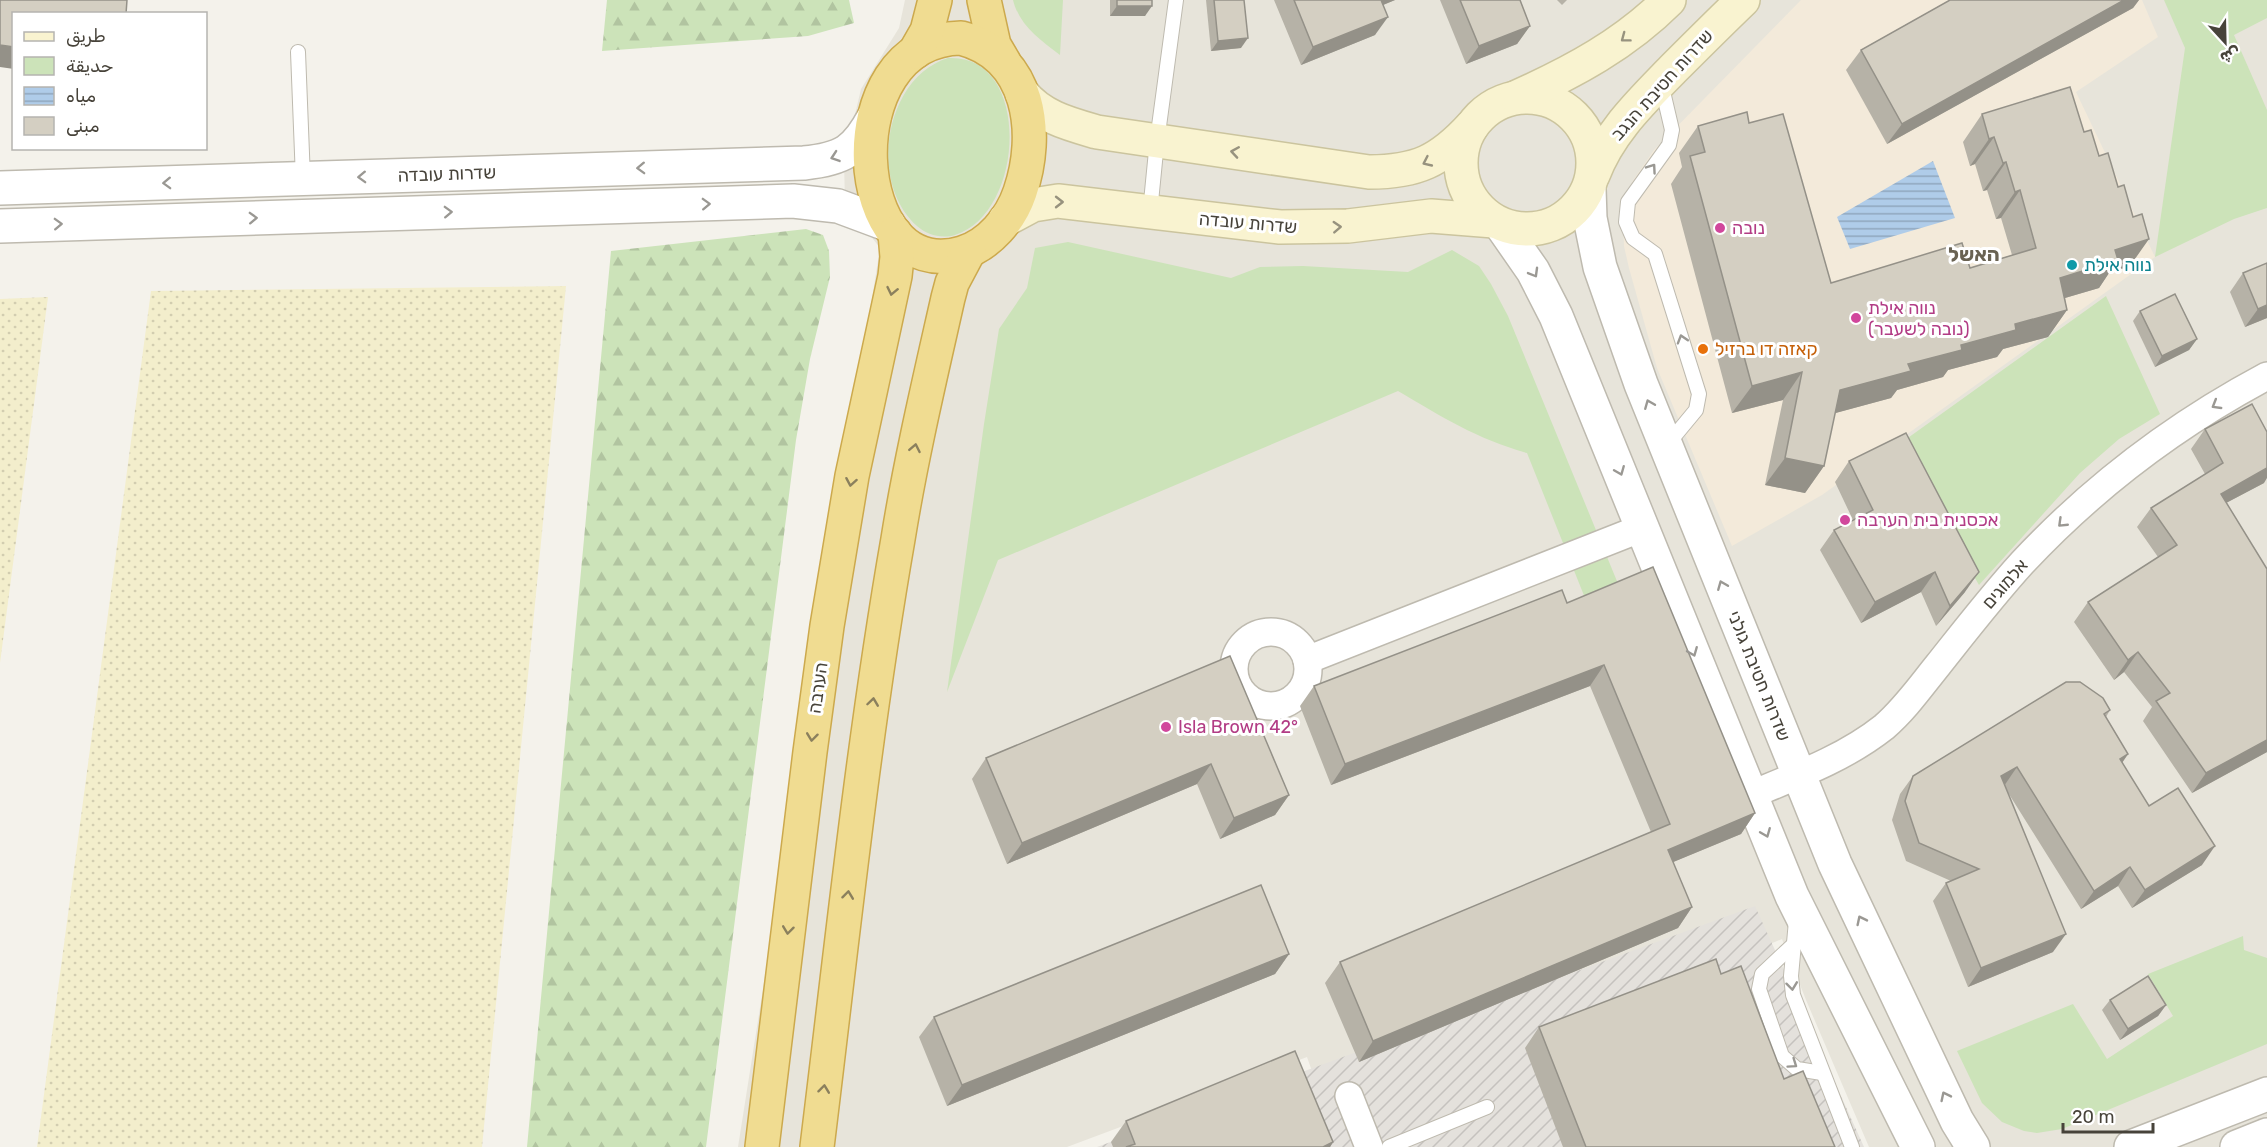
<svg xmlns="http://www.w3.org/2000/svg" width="2267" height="1147" font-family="Rubik,Cairo,Heebo,sans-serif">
  <defs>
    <pattern id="industrial-furrows" width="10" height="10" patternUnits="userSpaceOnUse" patternTransform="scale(1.5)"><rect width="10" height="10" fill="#e4e1dc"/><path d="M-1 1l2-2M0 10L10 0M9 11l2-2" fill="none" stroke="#c5c2be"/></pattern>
    <pattern id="forest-firs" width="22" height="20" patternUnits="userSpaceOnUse" patternTransform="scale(1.5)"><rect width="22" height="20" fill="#cce3b9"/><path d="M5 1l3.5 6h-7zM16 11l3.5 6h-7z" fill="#b1c4a0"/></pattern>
    <pattern id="sand-dots" width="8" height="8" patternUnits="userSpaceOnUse" patternTransform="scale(1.5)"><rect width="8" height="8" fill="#f3eecc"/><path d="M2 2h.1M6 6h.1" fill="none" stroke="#d2cdb0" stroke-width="1.8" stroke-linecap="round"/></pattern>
    <pattern id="water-rules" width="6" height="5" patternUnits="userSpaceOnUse" patternTransform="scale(1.5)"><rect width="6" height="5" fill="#afcce9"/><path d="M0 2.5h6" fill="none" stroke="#90a7be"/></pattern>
  </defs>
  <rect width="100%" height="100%" fill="#f4f2eb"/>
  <!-- residential -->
  <path fill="#e7e4da" d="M905,0H2267V1147H1869L1806,1000L1782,939L1332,1128L1307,1057L1067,1147H738L880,248L845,203L844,161L861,89L899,28Z"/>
  <!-- commercial -->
  <path fill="#f3eada" d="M1801,0H2142L2158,37L2076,92L2155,257L1822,495L1732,546L1657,368L1629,268L1624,246L1623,217L1632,182L1654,150Z"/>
  <!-- industrial -->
  <path fill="url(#industrial-furrows)" d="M1755,906L1864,1147H1097Z"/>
  <!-- green -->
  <g fill="#cce3b9">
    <path d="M1013,0H1063L1060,55C1040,40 1019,25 1013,0Z"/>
    <path d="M2164,0H2267V18L2234,35L2267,110V208L2234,219L2155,257L2185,48Z"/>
    <path d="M948,58C1032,53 1026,213 955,235C942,239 927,235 917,226C868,183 884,78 948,58Z"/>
    <path d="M1068,242L1231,278L1260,267L1303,266L1408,272L1452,250L1479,266L1491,284L1508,316L1628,608L1587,603L1527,453C1477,439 1442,417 1398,391L998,560L947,692L984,424L999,329L1027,288L1035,248Z"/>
    <path d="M2106,296L2160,414L2119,439L2080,473L1979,585L1898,445Z"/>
    <path d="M2243,936L2244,950L2267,958V1044L2062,1129L2037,1133L2024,1131L2002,1122L1982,1103L1957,1051L2073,1004L2107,1059L2173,1016L2148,974Z"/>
  </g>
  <!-- forest -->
  <g fill="url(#forest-firs)">
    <path d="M607,0H849L854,23L808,36L602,51Z"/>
    <path d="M806,229L823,235L829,251L830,277L810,359L796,440L706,1147H527L611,251Z"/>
  </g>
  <!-- sand -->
  <g fill="url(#sand-dots)">
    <path d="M566,286L482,1147H37L151,291Z"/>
    <path d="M48,297L0,663V299Z"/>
  </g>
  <!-- water -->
  <path fill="url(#water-rules)" d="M1933,161L1955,218L1850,249L1837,217Z"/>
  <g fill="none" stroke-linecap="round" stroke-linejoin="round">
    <defs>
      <g id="service">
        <path d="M298,52L303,179"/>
        <path d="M1661,83L1672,130L1669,145L1628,202L1626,222L1633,238L1655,254L1699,394L1696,410L1667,445"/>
        <path d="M1150,212L1157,141L1176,0"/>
        <path d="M1796,921L1791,976L1793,995L1852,1147"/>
        <path d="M1793,945L1762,974L1759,989L1782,1056L1797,1069L1822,1073"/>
        <path d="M1389,1147L1487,1107"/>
      </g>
      <g id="minor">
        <circle cx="1271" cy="669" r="37"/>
        <path d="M1307,660L1642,528"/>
        <path d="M1750,795C1796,776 1845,758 1884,727C1905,709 1921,686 1938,665C1965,631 1992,596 2022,563C2093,487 2175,425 2267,376"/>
        <path d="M1349,1096L1369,1147"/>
      </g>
      <g id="tertiary">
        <path d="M0,188L804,163C843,159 856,151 874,117"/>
        <path d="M1589,189L1590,218L1600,267L1641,384L1835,864L1957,1121L1973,1147"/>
        <path d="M1501,225L1533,271L1556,316L1792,896L1918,1147"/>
        <path d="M0,226L793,201L838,206L889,225"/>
        <path d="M2131,1147L2267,1094"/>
        <path d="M2237,1147L2267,1135"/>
      </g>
      <g id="secondary">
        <path d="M1022,93C1041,117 1069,124 1097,132L1369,172C1417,172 1440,161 1472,126"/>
        <circle cx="1527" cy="163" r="66"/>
        <path d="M1517,97C1573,72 1625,44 1669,0"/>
        <path d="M1593,175C1609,132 1642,101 1673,69C1696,46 1719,23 1743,0"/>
        <path d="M1005,220L1033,205L1058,201L1280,227L1348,226L1431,216L1494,221"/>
      </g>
      <g id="trunk">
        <path d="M984,0L994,45L1004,62"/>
        <path d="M961,38C1031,56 1040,134 1020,192C1011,219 989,245 962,253C848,288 832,40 961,38Z"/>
        <path d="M915,52L927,31L935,0"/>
        <path d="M762,1147L810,752L827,626L852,476L895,276L897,257L895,233"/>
        <path d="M817,1147C842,944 863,740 898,539C911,458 930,378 948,298L952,283L969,251"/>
      </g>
    </defs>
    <!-- service casing -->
    <use href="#service" stroke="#bebaaf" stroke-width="16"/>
    <!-- minor casing -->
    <use href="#minor" stroke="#bebaaf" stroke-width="30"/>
    <!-- tertiary casing -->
    <use href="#tertiary" stroke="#bebaaf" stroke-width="36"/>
    <!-- secondary casing -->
    <use href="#secondary" stroke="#cbc49e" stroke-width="36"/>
    <!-- trunk casing -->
    <use href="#trunk" stroke="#cca94d" stroke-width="36"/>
    <!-- service -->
    <use href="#service" stroke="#fff" stroke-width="14"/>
    <!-- minor -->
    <use href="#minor" stroke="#fff" stroke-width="27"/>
    <!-- tertiary -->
    <use href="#tertiary" stroke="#fff" stroke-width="33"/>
    <!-- secondary -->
    <use href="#secondary" stroke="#f9f3d0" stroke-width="33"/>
    <!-- trunk -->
    <use href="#trunk" stroke="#f0dc91" stroke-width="33"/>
  </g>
  <!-- wall -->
  <g fill="#b6b2a7">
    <path d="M1110,0H1152L1145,16H1110Z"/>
    <path d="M1206,0H1244L1241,48L1211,51Z"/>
    <path d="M1274,0H1395L1383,5L1375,35L1301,65Z"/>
    <path d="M1440,0H1520L1530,26L1517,44L1466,64Z"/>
    <path d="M1557,0H1567L1562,5Z"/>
    <path d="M1950,0H2139L2133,8L1887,144L1846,70L1861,50Z"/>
    <path d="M1982,114L2084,132L2130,266L2109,273L2099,288L2065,298L2067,310L2048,337L2003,349L1997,357L1948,370L1943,377L1897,390L1891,398L1835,413L1824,466L1805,493L1765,485L1783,400L1732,413L1671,184L1682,167L1679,153L1698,126L1749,123L1831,283L1970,268L2012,255L2001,218L1996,219L1987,190L1983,191L1975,164L1970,166L1963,142Z"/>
    <path d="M2243,273L2267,318L2245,327L2230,292Z"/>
    <path d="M2140,311L2197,339L2189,350L2155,367L2133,321Z"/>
    <path d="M2205,429L2264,483L2226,503L2267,569V752L2192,793L2143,721L2152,707L2124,672L2114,680L2074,622L2088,602L2158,557L2137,527L2151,508L2205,474L2191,449Z"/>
    <path d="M1849,461L1965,592L1936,626L1921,592L1861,623L1820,550L1834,530L1853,520L1835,482Z"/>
    <path d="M1567,603L1755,813L1741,834L1673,862L1692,907L1678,928L1359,1062L1325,983L1340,962L1651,832L1590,686L1331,785L1300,706L1314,686Z"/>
    <path d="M1230,656L1289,795L1275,815L1220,839L1197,784L1007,864L972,779L986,758Z"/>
    <path d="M2110,710L2106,717L2128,754L2122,763L2149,806L2202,865L2132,908L2118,886L2081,909L2007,791L2053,952L1968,987L1933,901L1946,883L1951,881L1906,861L1892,820L1900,794L1913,776Z"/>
    <path d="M1289,954L1275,974L947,1106L919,1037L934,1017Z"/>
    <path d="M1721,974L1784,1079L1835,1147H1563L1525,1048L1539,1027Z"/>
    <path d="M2110,1000L2166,1005L2158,1016L2120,1040L2102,1010Z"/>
    <path d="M1126,1121L1333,1142L1330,1147H1113L1111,1142Z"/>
  </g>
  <!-- shaded-wall -->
  <g fill="#949188">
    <path d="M1374,0H1395L1366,12Z"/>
    <path d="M2124,0H2139L2133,8L1887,144L1902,124Z"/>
    <path d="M1117,6H1152L1145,16H1110Z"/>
    <path d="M1388,17L1375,35L1301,65L1313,47Z"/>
    <path d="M1530,26L1517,44L1466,64L1479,46Z"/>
    <path d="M1248,38L1241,48L1211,51L1218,41Z"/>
    <path d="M0,45L14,47V69L0,67Z"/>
    <path d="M1994,137L1975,164L1970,166L1989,139Z"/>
    <path d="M2006,162L1987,190L1983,191L2003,163Z"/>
    <path d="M2020,190L2001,218L1996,219L2015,192Z"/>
    <path d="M2149,239L2130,266L2109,273L2099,288L2041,305L2060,278L2115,250Z"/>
    <path d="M2267,305V318L2245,327L2258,309Z"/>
    <path d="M2067,310L2048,337L2003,349L1997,357L1948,370L1943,377L1897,390L1891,398L1821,417L1840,390L1961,345L2015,324Z"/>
    <path d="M2197,339L2189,350L2155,367L2162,356Z"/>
    <path d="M1802,372L1783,400L1732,413L1752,386Z"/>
    <path d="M1785,458L1824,466L1805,493L1765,485Z"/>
    <path d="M2267,468V478L2264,483L2207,513L2221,494Z"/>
    <path d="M1935,572L1921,592L1861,623L1875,602Z"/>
    <path d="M1979,572L1965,592L1936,626L1950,606Z"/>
    <path d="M2138,652L2124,672L2114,680L2128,660Z"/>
    <path d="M1604,665L1590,686L1331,785L1345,764Z"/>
    <path d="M2267,740V752L2192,793L2206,773Z"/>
    <path d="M2128,754L2115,773L2120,759Z"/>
    <path d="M1211,764L1197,784L1007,864L1022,843Z"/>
    <path d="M2017,767L2004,786L2001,776Z"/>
    <path d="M1289,795L1275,815L1220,839L1234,818Z"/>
    <path d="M1755,813L1741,834L1654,870L1668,850Z"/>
    <path d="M2215,846L2202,865L2132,908L2145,890Z"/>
    <path d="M2130,867L2118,886L2081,909L2094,891Z"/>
    <path d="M1692,907L1678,928L1359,1062L1373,1041Z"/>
    <path d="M2066,934L2053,952L1968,987L1981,968Z"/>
    <path d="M1289,954L1275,974L947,1106L962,1085Z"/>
    <path d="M2166,1005L2158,1016L2120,1040L2128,1029Z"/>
    <path d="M1333,1142L1330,1147H1323Z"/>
  </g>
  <!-- building -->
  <g fill="#d4cfc2" stroke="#949188" stroke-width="1.5">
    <path d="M0,0H127L126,14H14V47L0,45Z"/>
    <rect x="1117" y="0" width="35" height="6"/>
    <path d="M1214,0H1244L1248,38L1218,41Z"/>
    <path d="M1294,0H1381L1388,17L1313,47Z"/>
    <path d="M1460,0H1520L1530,26L1479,46Z"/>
    <path d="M1950,0H2124L1902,124L1861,50Z"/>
    <path d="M2070,87L2084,132L2091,130L2099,156L2108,153L2118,187L2124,185L2133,217L2142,214L2149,239L2115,250L2118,260L2060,278L2067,310L2015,324L2016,330L1961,345L1962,350L1908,364L1911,371L1840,390L1824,466L1785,458L1802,372L1752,386L1690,156L1705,152L1698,126L1747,112L1749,123L1783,114L1831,283L1962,243L1970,268L2036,248L2020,190L2015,192L2006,162L2003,163L1994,137L1989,139L1982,114Z"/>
    <path d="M2267,263V305L2258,309L2243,273Z"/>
    <path d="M2175,294L2197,339L2162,356L2140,311Z"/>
    <path d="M2252,404L2267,432V468L2221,494L2267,569V740L2206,773L2156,701L2170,693L2138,652L2128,660L2088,602L2177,545L2151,508L2223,463L2205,429Z"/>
    <path d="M1906,433L1979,572L1950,606L1935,572L1875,602L1834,530L1873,510L1849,461Z"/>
    <path d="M1653,567L1755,813L1668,850L1692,907L1373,1041L1340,962L1670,824L1604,665L1345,764L1314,686L1562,590L1567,603Z"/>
    <path d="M1230,656L1289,795L1234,818L1211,764L1022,843L986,758Z"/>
    <path d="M2066,682H2080L2103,698L2110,710L2104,714L2128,754L2120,759L2149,806L2178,788L2215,846L2145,890L2130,867L2094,891L2017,767L2001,776L2066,934L1981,968L1946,883L1979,869L1919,843L1905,801L1913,776Z"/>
    <path d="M1261,885L1289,954L962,1085L934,1017Z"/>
    <path d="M1716,959L1721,974L1741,966L1784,1079L1803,1071L1835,1147H1586L1539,1027Z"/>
    <path d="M2148,976L2166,1005L2128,1029L2110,1000Z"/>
    <path d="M1295,1051L1333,1142L1323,1147H1126L1135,1144L1126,1121Z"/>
  </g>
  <!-- one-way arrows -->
  <defs><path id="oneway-chevron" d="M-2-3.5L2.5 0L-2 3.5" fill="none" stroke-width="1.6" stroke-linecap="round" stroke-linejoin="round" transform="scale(1.5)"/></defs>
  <g stroke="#97927e">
    <use href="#oneway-chevron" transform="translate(1625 38) rotate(143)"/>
    <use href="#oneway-chevron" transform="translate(1235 152) rotate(-171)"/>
    <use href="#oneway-chevron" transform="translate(1427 162) rotate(155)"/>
    <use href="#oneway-chevron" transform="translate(1059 202)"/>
    <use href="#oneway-chevron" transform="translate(1337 227) rotate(-3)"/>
  </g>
  <g stroke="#9a9893">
    <use href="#oneway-chevron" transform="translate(835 157) rotate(161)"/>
    <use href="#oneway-chevron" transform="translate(641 168) rotate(178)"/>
    <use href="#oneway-chevron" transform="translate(1652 168) rotate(-55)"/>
    <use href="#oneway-chevron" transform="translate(362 177) rotate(178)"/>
    <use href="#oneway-chevron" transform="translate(167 183) rotate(178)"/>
    <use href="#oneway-chevron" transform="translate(706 204) rotate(-2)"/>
    <use href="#oneway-chevron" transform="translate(448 212) rotate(-2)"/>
    <use href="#oneway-chevron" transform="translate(253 218) rotate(-2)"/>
    <use href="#oneway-chevron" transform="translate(58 224) rotate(-2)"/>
    <use href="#oneway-chevron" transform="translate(1534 273) rotate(60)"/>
    <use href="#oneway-chevron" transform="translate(1682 339) rotate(-107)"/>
    <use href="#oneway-chevron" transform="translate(1649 404) rotate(-112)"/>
    <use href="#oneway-chevron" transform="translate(2216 405) rotate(149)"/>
    <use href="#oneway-chevron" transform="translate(1620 471) rotate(68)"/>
    <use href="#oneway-chevron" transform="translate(2062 523) rotate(136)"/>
    <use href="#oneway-chevron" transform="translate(1722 585) rotate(-112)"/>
    <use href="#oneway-chevron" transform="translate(1693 652) rotate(68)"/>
    <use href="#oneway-chevron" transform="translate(1766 833) rotate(68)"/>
    <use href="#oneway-chevron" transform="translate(1861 920) rotate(-116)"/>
    <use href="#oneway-chevron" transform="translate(1792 986) rotate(83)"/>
    <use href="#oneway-chevron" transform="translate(1793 1064) rotate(35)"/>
    <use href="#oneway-chevron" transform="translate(1945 1096) rotate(-116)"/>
  </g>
  <g stroke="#8b805d">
    <use href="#oneway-chevron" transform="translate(892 291) rotate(102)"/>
    <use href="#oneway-chevron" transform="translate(915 448) rotate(-79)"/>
    <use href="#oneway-chevron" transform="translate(851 482) rotate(100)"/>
    <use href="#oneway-chevron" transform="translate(873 702) rotate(-82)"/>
    <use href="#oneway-chevron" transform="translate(812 737) rotate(97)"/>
    <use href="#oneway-chevron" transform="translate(848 895) rotate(-83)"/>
    <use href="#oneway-chevron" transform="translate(788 930) rotate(97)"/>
    <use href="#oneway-chevron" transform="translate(824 1089) rotate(-83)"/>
  </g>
  <!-- markers -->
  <g fill="#d1479c" stroke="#fff" stroke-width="2">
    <circle cx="1720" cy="228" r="6"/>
    <circle cx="1856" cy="318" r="6"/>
    <circle cx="1845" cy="520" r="6"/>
    <circle cx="1166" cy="727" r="6"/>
  </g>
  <circle fill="#0f9aa8" stroke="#fff" stroke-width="2" cx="2072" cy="265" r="6"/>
  <circle fill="#e8710a" stroke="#fff" stroke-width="2" cx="1703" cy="349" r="6"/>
  <g text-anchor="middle" stroke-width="6" stroke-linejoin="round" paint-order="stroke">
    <!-- street labels -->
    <g font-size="18" fill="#47433a" stroke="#fff">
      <text transform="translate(1662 85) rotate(-48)" y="6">שדרות חטיבת הנגב</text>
      <text transform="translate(447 174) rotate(-2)" y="6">שדרות עובדה</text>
      <text transform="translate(1248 223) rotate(5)" y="6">שדרות עובדה</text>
      <text transform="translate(2005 584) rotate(-49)" y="6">אלמוגים</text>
      <text transform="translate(1759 676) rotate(68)" y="6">שדרות חטיבת גולני</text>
      <text transform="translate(818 688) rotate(-82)" y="6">הערבה</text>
    </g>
    <!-- hotel labels -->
    <g font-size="18" fill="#b23c85" stroke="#fff" text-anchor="start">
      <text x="1732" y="234">נובה</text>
      <text x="1868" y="314">נווה אילת<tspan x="1868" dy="21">(נובה לשעבר)</tspan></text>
      <text x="1857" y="526">אכסנית בית הערבה</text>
      <text x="1178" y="733">Isla Brown 42°</text>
    </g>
    <!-- culture labels -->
    <g font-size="18" fill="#0d838f" stroke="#fff" text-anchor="start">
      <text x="2084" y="271">נווה אילת</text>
    </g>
    <!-- food labels -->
    <g font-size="18" fill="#c56008" stroke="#fff" text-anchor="start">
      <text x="1715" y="355">קאזה דו ברזיל</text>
    </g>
    <!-- neighbourhood labels -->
    <g font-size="20" font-weight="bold" fill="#696252" stroke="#fff">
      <text x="1974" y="261">האשל</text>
    </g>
  </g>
  <!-- legend -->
  <rect x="12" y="12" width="195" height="138" fill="#ffffff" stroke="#b5b4b0" stroke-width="1.5"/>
  <rect x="24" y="32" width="30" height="9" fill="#f9f3d0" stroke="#b5b4b0" stroke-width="1.5"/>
  <text x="66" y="42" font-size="18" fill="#47433a">طريق</text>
  <rect x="24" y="57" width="30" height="18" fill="#cce3b9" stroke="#b5b4b0" stroke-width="1.5"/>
  <text x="66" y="72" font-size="18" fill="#47433a">حديقة</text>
  <rect x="24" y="87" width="30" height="18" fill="url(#water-rules)" stroke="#b5b4b0" stroke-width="1.5"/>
  <text x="66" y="102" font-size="18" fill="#47433a">مياه</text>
  <rect x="24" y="117" width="30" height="18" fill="#d4cfc2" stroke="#b5b4b0" stroke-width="1.5"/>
  <text x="66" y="132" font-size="18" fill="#47433a">مبنى</text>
  <!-- north arrow -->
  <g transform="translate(2225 42) rotate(158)" stroke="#ffffff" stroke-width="4.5" paint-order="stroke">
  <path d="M0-4.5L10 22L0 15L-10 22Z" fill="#47433a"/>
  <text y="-9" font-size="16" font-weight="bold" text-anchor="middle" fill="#47433a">ش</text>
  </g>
  <!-- scale -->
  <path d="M2063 1123v9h90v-9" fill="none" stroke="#47433a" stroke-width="3"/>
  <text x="2072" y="1123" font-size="18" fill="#47433a" stroke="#ffffff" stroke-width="4.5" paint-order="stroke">20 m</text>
</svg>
